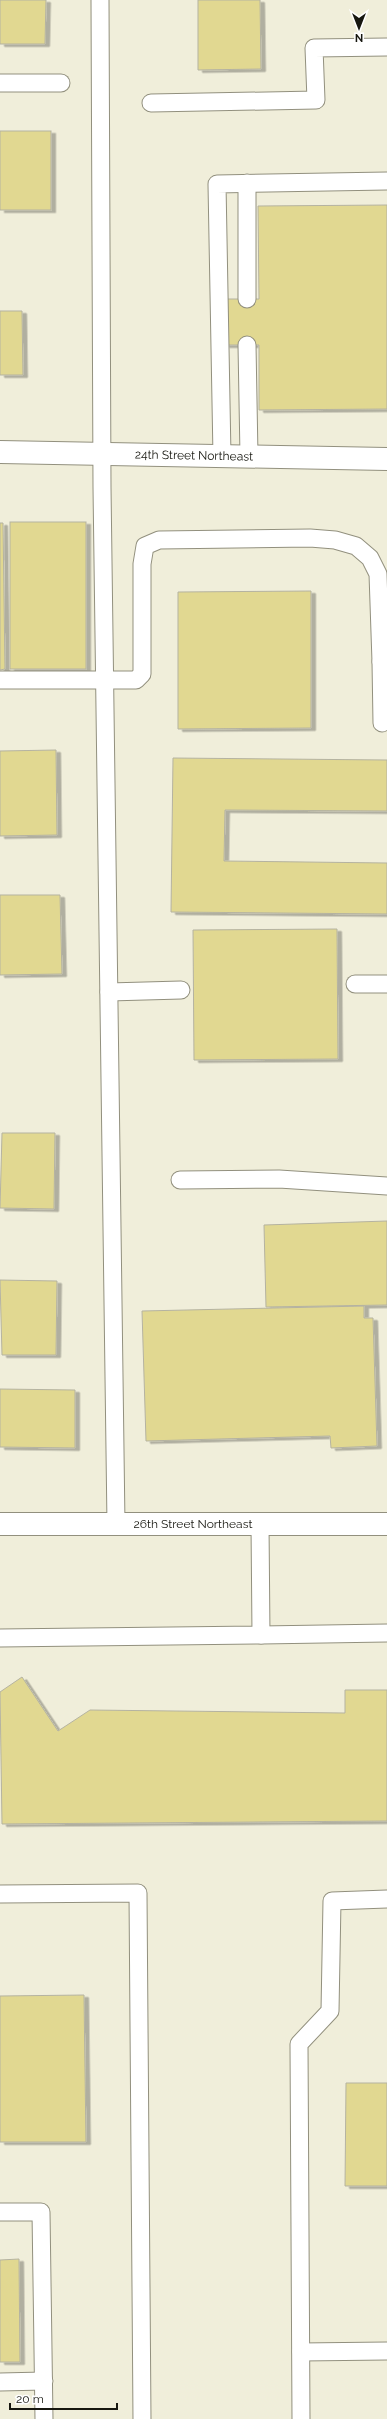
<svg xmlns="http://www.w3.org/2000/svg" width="387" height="2419" font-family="Raleway,sans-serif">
  <defs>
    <filter id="shadow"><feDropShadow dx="4.5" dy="2.5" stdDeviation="0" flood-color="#0004"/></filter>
  </defs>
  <rect width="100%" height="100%" fill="#f0eeda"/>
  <!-- building -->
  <g fill="#e1d891" stroke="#b5b3a1" filter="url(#shadow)">
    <path d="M0,0H46L45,44H0Z"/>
    <path d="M198,0H260L261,69L198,70Z"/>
    <rect x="0" y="131" width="51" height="79"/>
    <path d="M387,205V409L259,410V345H225L224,299H259L258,206Z"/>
    <path d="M0,311H22L23,375H0Z"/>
    <rect x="10" y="522" width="76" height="147"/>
    <path d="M0,523H3L5,669L0,670Z"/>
    <path d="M311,591V728L178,729V592Z"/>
    <path d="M56,750L57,835L0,836V751Z"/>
    <path d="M173,758L387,760V811L225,810L224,861L387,863V914L171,912Z"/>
    <path d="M0,895H60L62,974L0,975Z"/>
    <path d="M337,929L338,1059L194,1060L193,930Z"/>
    <path d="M2,1133H55L54,1209L0,1208Z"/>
    <path d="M387,1221V1305L266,1307L264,1225Z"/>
    <path d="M0,1280L57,1281L56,1355H2Z"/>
    <path d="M364,1306V1318H373L377,1446L331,1448L330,1436L146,1441L142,1311Z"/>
    <path d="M0,1389L75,1390V1448L0,1447Z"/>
    <path d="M22,1677L58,1731L90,1710L345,1713V1690H387V1821L2,1824L0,1692Z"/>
    <path d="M84,1995L86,2142H0V1996Z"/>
    <path d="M346,2083H387V2186H345Z"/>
    <path d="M19,2259L20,2362H0V2260Z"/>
  </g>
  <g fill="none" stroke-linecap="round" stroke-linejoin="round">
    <defs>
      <g id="service">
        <path d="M100,0L102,487L116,1524"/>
        <path d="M0,83H61"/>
        <path d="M151,103L316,100L314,48L387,47"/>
        <path d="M247,183V299"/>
        <path d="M247,345L249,456"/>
        <path d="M222,456L217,184L387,181"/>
        <path d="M381,662L382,723"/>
        <path d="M0,680H136L142,674V564L145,546L159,540L310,538L335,540L356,546L370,558L378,574L381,662H387"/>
        <path d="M355,984H387"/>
        <path d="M109,992L181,990"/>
        <path d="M180,1180L279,1179L387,1186"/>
        <path d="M261,1635L387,1633"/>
        <path d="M0,1638L261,1635L260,1524"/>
        <path d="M0,1894L138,1893L142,2419"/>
        <path d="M0,2212H41L44,2419"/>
        <path d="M301,2352L387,2351"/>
        <path d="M0,2382L44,2381"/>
        <path d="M301,2419L299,2044L330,2011L332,1901L387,1899"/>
      </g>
      <g id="minor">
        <path id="s1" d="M0,452L387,459"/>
        <path id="s2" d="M0,1524H387"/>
      </g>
    </defs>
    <!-- service casing -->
    <use href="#service" stroke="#92907e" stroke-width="19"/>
    <!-- minor casing -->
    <use href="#minor" stroke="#92907e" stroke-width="24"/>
    <!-- service -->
    <use href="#service" stroke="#fff" stroke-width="17"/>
    <!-- minor -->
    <use href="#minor" stroke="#fff" stroke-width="22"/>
  </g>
  <g text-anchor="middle" stroke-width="3.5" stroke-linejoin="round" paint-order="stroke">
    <!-- street labels -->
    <g font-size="12" fill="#171710" stroke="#fff">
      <text dy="4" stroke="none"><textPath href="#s1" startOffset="194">24th Street Northeast</textPath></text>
      <text dy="4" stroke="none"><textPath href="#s2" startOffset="193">26th Street Northeast</textPath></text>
    </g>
  </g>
  <!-- north arrow -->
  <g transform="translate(359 28) rotate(180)" stroke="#ffffff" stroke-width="3" paint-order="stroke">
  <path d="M0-3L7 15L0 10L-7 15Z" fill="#171710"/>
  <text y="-6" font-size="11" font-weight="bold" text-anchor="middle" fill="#171710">N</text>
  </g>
  <!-- scale -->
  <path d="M10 2403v6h107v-6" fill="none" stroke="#171710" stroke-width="2"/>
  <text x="16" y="2403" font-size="12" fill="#171710" stroke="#ffffff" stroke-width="3" paint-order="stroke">20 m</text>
</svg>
